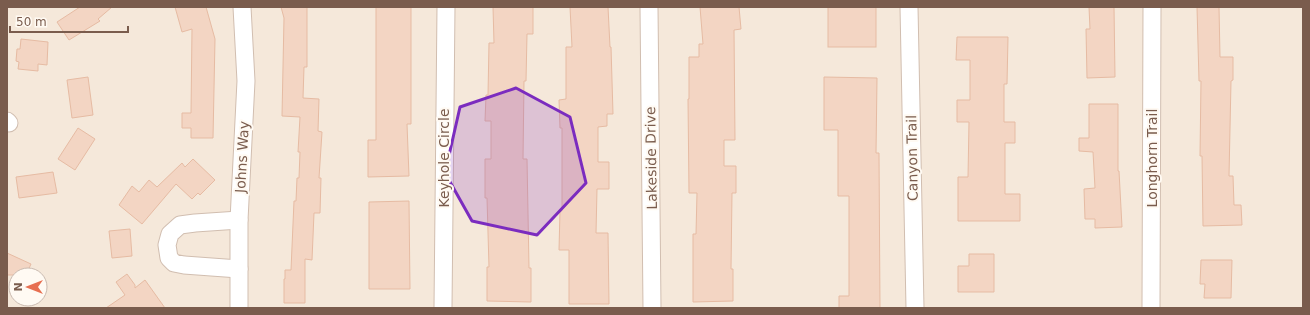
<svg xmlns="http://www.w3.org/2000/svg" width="1310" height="315" font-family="'DejaVu Sans',sans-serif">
  <rect width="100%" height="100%" fill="#fdf6ec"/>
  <!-- residential -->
  <path fill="#f5e8da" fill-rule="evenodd" d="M7,7H1303V308H7ZM16,275H40V299H16Z"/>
  <!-- building -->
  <g fill="#f3d5c3" stroke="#e6bba3">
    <path d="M80,7H112L98,19L100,21L69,40L57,22Z"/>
    <path d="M175,7H206L215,39L213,138H191V128H182V113H191L192,29L182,32Z"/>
    <path d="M281,7H307V67H304L303,98L319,99L318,131L322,132L319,178H321L320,213H314L312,260L305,259V303H284V279H285V270H291L294,201H296L297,178H299L300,152H298L300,117L282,116L284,18Z"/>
    <path d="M376,7H411V124H407L409,176L368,177V140H376Z"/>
    <path d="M493,7H533V34H527L526,81H524L523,159H527L529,268H531V302L487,301V267H489L487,198H485V159H491V121H485L486,95H488L489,43H494Z"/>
    <path d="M570,7H608L610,47H611L613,114H607V126L598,127V162H609V189H597L596,233H608L609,304H569V250H559L560,211H562V128H560L559,100L566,99V47H572Z"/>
    <path d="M700,7H739L741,29L734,30L735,140H724V166H736V193H732L731,269H733V301L693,302V234H696L697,193H689L688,99H689V57H699V44H703Z"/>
    <rect x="828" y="7" width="48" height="40"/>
    <path d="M1089,7H1114L1115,77L1087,78L1086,29H1090Z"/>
    <path d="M1197,7H1219L1220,57H1233V80L1231,81L1229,176H1233L1234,205H1241L1242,225L1203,226L1202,156H1200L1201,81H1199Z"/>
    <path d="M957,37H1008L1007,84H1004V122H1015V143H1005V194H1020V221H958V177H968L969,122H957V100H970V60H956Z"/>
    <path d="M21,39L48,42L47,65L38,64V71L18,69L19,62L16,61L17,49H20Z"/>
    <path d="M88,77L93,115L72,118L67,80Z"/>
    <path d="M824,77L877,78L876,153H879L880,308H839V296H849V196H838V130H824Z"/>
    <path d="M1089,104H1118V171H1119L1122,227L1095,228V219H1085L1084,189L1095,188L1093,152L1079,151V138H1089Z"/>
    <path d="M78,128L95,139L75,170L58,159Z"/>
    <path d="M193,159L215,180L200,195L198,193L192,199L176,184L142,224L119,205L132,186L139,192L149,180L157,187L182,163L185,167Z"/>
    <path d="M53,172L57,193L19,198L16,177Z"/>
    <path d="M409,201L410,289H369V202Z"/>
    <path d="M130,229L132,256L112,258L109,231Z"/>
    <path d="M7,253L31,264L26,275H7Z"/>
    <path d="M969,254H994V292H958V266H969Z"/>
    <path d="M1201,260H1232L1231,298H1204L1205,284H1200Z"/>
    <path d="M127,274L135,285V288L145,280L165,308H106L125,295L116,282Z"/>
  </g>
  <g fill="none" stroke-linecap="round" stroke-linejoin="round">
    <defs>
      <g id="street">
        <path d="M649,7L652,308"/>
        <path d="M909,7L915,308"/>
        <path d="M7,121L9,123"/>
        <path d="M239,220L195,223L180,225L170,234L167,245L169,258L174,263L184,265L239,269"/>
        <path d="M239,308V220L246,81L242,7"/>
        <path d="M443,308L446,7"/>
        <path d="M1151,308L1152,7"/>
      </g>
    </defs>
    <!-- street casing -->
    <use href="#street" stroke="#d1beb0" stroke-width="19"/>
    <!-- street -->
    <use href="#street" stroke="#fff" stroke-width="17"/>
  </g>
  <!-- marked area -->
  <path fill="#7b2cbf" fill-opacity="0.2" stroke="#7b2cbf" stroke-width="3" stroke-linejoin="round" d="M516,88L570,117L586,183L537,235L472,221L445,173L460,107Z"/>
  <g text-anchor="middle" stroke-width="4" stroke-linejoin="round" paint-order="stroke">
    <!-- street labels -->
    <g font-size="14" fill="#7a5c4d" stroke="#fffaf3">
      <text transform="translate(242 157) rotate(-87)" y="5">Johns Way</text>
      <text transform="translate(444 158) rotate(-90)" y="5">Keyhole Circle</text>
      <text transform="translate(651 158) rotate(-91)" y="5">Lakeside Drive</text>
      <text transform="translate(912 158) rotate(-91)" y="5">Canyon Trail</text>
      <text transform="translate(1152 158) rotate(-90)" y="5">Longhorn Trail</text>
    </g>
  </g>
  <!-- border -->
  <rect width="1310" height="315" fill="none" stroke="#7a5c4d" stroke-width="16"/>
  <!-- north arrow -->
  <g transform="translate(28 287) rotate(270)"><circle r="19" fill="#fffaf3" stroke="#cabbb1"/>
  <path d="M0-3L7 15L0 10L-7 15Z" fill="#e76f51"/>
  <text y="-6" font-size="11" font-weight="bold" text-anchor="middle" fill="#7a5c4d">N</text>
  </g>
  <!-- scale -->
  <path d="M10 26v6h118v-6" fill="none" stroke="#7a5c4d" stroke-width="2"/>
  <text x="16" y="26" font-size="12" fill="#7a5c4d" stroke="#fffaf3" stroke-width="3" paint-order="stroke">50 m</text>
</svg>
